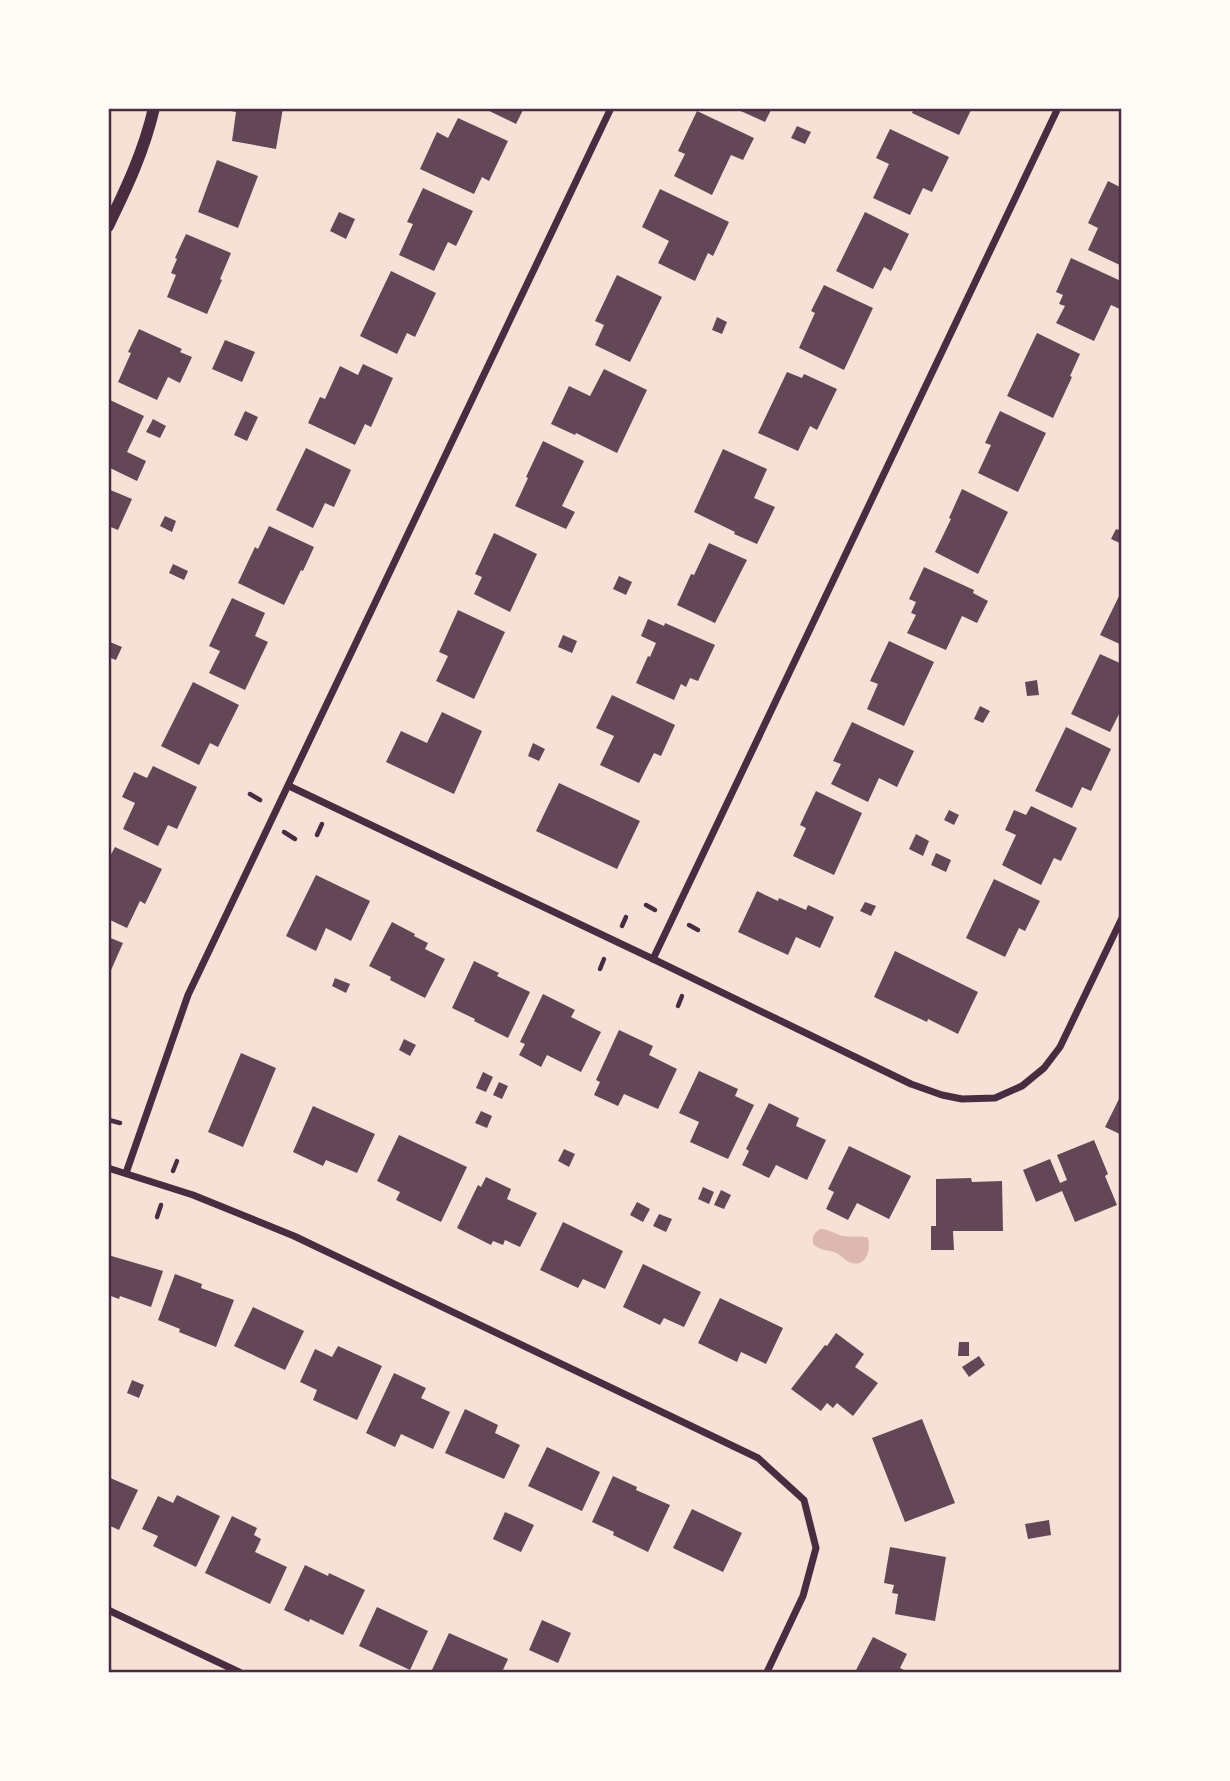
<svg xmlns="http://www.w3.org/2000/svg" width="1230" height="1781" font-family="'Nunito Sans',sans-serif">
  <rect width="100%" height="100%" fill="#f7e1d7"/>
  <!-- water -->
  <path fill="#dcb8b0" d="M820,1229C829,1229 835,1234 843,1236C852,1238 859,1235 868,1238C871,1251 866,1269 849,1262C843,1259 840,1254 834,1252C826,1250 820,1250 813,1244C812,1237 814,1233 820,1229Z"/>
  <!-- building -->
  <g fill="#644757">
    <path d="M232,108H283L276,149L232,141L236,112L231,111Z"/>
    <path d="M483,108H524L516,124Z"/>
    <path d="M734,108H772L765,122Z"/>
    <path d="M914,108H972L959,135L912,113Z"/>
    <path d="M697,111L754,138L743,160L731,155L712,195L674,176L685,154L678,151Z"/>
    <path d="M458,118L508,141L489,181L482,177L474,194L420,169L437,132L448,138Z"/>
    <path d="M797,126L811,132L805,144L791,138Z"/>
    <path d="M890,129L949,157L932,192L923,188L910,215L873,198L889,164L876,158Z"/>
    <path d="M217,160L258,176L238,228L198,212Z"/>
    <path d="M1108,181L1122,188V266L1088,250L1098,228L1088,223Z"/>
    <path d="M423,188L473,211L456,246L448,242L434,271L399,255L413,224L407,222Z"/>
    <path d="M660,189L729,222L713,256L708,253L695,281L658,263L669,241L642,227Z"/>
    <path d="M339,212L355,219L346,239L330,231Z"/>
    <path d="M865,212L909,234L891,271L884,267L873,289L836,271Z"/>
    <path d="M186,234L231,253L220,279L222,280L207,314L167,297L176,275L171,273L177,259L175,258Z"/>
    <path d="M1071,258L1121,281L1120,285H1122V310L1111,305L1094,341L1056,323L1065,306L1059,304L1063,295L1056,292Z"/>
    <path d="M391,271L436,293L415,337L407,333L397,354L360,336Z"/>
    <path d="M617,275L662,297L630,362L595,345L604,325L595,321Z"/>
    <path d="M824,285L873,308L844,370L799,348L815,313L811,311Z"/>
    <path d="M717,317L727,322L722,334L712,330Z"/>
    <path d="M139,329L182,349L180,352L192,357L180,383L168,377L157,400L118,382L131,353L128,352Z"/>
    <path d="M1037,333L1080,354L1070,376L1072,377L1053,418L1007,396Z"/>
    <path d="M225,340L255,352L242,382L212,369Z"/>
    <path d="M363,364L393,378L371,427L365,424L355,445L308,423L320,397L325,399L340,366L358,375Z"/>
    <path d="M604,369L647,390L617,453L576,433L575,435L551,424L569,386L590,396Z"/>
    <path d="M787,372L802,378L804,374L837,389L817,430L810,426L798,451L758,433Z"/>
    <path d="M110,400L144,416L127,452L146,461L137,481L108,467Z"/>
    <path d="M245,411L258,417L247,441L234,435Z"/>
    <path d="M1000,411L1046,433L1018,492L978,473L991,445L985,443Z"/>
    <path d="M153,419L166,426L160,438L146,432Z"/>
    <path d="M543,441L584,461L562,506L575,512L566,529L515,506L528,478L526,477Z"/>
    <path d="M306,448L351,470L334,507L325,503L313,528L276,510Z"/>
    <path d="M723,449L767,469L754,498L775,507L757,544L734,534L735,532L694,512Z"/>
    <path d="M108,489L132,499L118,530L108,526Z"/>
    <path d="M962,489L1008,512L978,574L935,552L951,519L949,518Z"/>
    <path d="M165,516L176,521L172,532L160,526Z"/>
    <path d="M269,526L314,547L303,571L301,570L284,605L238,583L255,547L258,549Z"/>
    <path d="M1116,529L1122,531V544L1111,539Z"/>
    <path d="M494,533L537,554L510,612L474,594L482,577L475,574Z"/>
    <path d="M709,543L747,560L715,623L677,605L691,574L694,575Z"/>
    <path d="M173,564L188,571L184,580L169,573Z"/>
    <path d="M924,567L974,590L973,593L988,601L977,623L962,616L946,650L907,633L916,615L911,613L916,602L909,599Z"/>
    <path d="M619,576L632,582L626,595L613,589Z"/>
    <path d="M1122,590V645L1100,635Z"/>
    <path d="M232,598L265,613L255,636L268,642L245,690L209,673L220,651L209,646Z"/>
    <path d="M458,610L505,632L474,699L436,681L448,656L439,652Z"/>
    <path d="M648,619L664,626L665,623L715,645L698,681L690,678L686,687L681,684L674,700L636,683L648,656L650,657L656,643L641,636Z"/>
    <path d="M563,635L577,641L572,653L558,647Z"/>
    <path d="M889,641L934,662L904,726L867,709L878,684L870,681Z"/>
    <path d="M110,642L122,647L116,660L108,657Z"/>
    <path d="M1100,654L1122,664V708L1110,732L1071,714Z"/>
    <path d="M1037,680L1039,695L1027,696L1025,682Z"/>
    <path d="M193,682L239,705L218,747L210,743L199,765L161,746Z"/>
    <path d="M612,695L675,725L661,756L654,753L639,783L600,765L614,736L596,728Z"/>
    <path d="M980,706L990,711L983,723L974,719Z"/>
    <path d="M442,712L482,731L454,794L386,762L401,731L427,743Z"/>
    <path d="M852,722L914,751L897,787L879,778L868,802L831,784L841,764L833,761Z"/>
    <path d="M1066,727L1111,749L1091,791L1082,787L1072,808L1035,791Z"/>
    <path d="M533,743L545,749L539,761L528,756Z"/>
    <path d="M153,766L197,787L177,829L168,825L158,846L123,829L135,803L122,797L134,772L147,778Z"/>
    <path d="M559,783L640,821L617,869L536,831Z"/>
    <path d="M816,791L862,813L834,875L793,856L806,828L800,825Z"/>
    <path d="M1031,806L1077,828L1061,861L1054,858L1041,885L1002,865L1016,835L1005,830L1014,810L1026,815Z"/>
    <path d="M949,810L959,815L954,825L944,820Z"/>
    <path d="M916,834L929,841L923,856L909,849Z"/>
    <path d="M115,847L162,869L145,904L140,901L127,928L108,919V860Z"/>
    <path d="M936,853L951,860L946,872L931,865Z"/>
    <path d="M316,875L370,901L351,941L326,928L316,951L286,936Z"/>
    <path d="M994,879L1040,901L1025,931L1019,928L1005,957L966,938Z"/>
    <path d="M757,891L778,901L779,898L806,910L808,905L834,917L820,948L796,937L788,955L738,932Z"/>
    <path d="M865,902L876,906L871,916L860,911Z"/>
    <path d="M392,922L415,934L414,936L428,943L425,949L445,959L425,998L390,980L391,977L369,966Z"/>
    <path d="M108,937L123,943L108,977Z"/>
    <path d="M895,951L978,992L958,1034L928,1019L927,1022L874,997Z"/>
    <path d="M474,961L499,973L497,976L530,992L508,1038L474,1021L475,1019L452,1008Z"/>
    <path d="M335,978L350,984L346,993L332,986Z"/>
    <path d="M543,994L575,1010L571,1017L601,1032L581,1072L547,1055L541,1067L519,1055L525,1044L520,1042Z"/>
    <path d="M619,1030L653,1046L649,1055L677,1069L658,1109L624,1094L618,1106L594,1095L600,1082L596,1080Z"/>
    <path d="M404,1039L416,1045L410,1056L399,1050Z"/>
    <path d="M241,1053L276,1068L243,1147L208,1132Z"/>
    <path d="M699,1071L738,1089L735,1096L754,1105L728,1159L690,1142L699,1122L679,1113Z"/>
    <path d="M483,1072L493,1077L486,1092L476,1088Z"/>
    <path d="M499,1082L508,1086L502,1099L493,1095Z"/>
    <path d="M1122,1093V1135L1105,1127Z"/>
    <path d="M769,1103L799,1118L796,1126L826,1140L807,1180L776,1165L769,1178L742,1165L749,1151L746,1149Z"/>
    <path d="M313,1106L375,1134L357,1173L326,1160L323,1166L293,1152Z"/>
    <path d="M481,1111L492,1116L487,1128L475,1123Z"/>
    <path d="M399,1135L467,1167L441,1222L396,1200L400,1192L377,1181Z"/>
    <path d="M1094,1140L1108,1174L1105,1176L1117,1205L1075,1222L1062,1191L1036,1202L1023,1170L1050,1159L1060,1183L1067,1180L1057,1155Z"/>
    <path d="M849,1146L911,1176L889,1219L857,1203L848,1220L826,1209L834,1192L828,1189Z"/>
    <path d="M564,1149L575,1154L569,1167L558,1161Z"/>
    <path d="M486,1177L511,1189L507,1199L537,1213L520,1247L505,1240L503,1245L493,1241L491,1245L457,1228L478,1185L481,1187Z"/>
    <path d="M971,1178L972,1182L1002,1181L1003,1231H953L954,1250H931V1226H936V1179Z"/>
    <path d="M703,1187L714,1192L709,1204L698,1199Z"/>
    <path d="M721,1190L731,1195L724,1209L714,1205Z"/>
    <path d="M637,1202L650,1209L643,1222L630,1215Z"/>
    <path d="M659,1214L672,1219L666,1232L653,1226Z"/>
    <path d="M563,1222L623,1251L605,1289L583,1279L578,1288L540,1270Z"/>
    <path d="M108,1255L163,1271L151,1307L120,1296L119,1299L108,1295Z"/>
    <path d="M643,1264L701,1292L684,1327L664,1318L660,1325L623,1307Z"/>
    <path d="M175,1274L202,1284L201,1288L234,1300L216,1347L179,1332L180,1329L158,1320Z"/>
    <path d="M720,1298L783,1328L766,1364L741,1352L737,1362L698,1343Z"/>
    <path d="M253,1307L304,1331L285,1370L234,1346Z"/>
    <path d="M836,1333L864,1354L855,1367L878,1383L853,1416L837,1403L833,1408L827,1403L821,1411L791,1389L825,1345L827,1346Z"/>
    <path d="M959,1342H969V1356H958Z"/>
    <path d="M338,1346L382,1366L357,1420L313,1400L317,1390L300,1382L315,1349L332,1357Z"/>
    <path d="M979,1356L985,1365L969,1377L962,1367Z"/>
    <path d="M394,1373L426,1388L421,1398L450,1412L433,1449L401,1434L395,1447L366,1433Z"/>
    <path d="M132,1380L144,1385L139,1398L127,1393Z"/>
    <path d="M465,1409L498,1425L495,1433L520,1445L504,1479L445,1453Z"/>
    <path d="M922,1419L955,1503L905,1522L872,1438Z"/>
    <path d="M547,1447L600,1472L582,1511L528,1486Z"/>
    <path d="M613,1476L637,1487L636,1490L670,1505L648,1552L613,1535L614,1532L592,1522Z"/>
    <path d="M108,1477L138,1490L119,1530L108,1525Z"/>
    <path d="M177,1495L220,1516L196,1567L153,1546L158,1536L142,1529L158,1496L173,1503Z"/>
    <path d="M692,1509L742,1533L723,1572L673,1548Z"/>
    <path d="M505,1512L534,1525L521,1552L493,1539Z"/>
    <path d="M232,1516L257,1528L254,1535L261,1539L255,1552L287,1567L270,1604L205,1573Z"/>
    <path d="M1049,1520L1051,1535L1028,1539L1025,1524Z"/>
    <path d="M890,1547L946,1557L935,1621L895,1614L898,1594L892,1593L894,1585L884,1583Z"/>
    <path d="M305,1565L328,1576L329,1573L365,1590L343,1635L310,1619L309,1622L284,1610Z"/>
    <path d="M377,1607L428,1631L410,1670L359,1646Z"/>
    <path d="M542,1620L571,1633L558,1663L529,1650Z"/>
    <path d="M449,1633L508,1659L502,1672H431Z"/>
    <path d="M873,1637L907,1654L900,1668L908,1672H855Z"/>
  </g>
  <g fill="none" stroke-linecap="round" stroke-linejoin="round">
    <!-- path -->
    <g stroke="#4a2c40" stroke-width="4.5">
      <path d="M250,794L260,800"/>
      <path d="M284,832L295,839"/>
      <path d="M317,835L322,824"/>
      <path d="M646,905L655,910"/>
      <path d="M689,925L698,930"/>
      <path d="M622,926L626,917"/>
      <path d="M600,969L604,959"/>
      <path d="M678,1006L682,996"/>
      <path d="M109,1120L120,1123"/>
      <path d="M173,1171L177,1161"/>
      <path d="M157,1217L161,1205"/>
    </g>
    <!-- minor -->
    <g stroke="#4a2c40" stroke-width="7">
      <path d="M289,786L653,959L911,1084L942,1095L962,1099L995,1098L1022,1086L1044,1068L1060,1047L1122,918"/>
      <path d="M653,959L1058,108"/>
      <path d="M108,1168L193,1195L294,1236L758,1458L804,1500L816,1548L803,1596L767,1672"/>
      <path d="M126,1173L188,995L611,108"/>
      <path d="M108,1610L239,1672"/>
    </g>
    <!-- tertiary -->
    <path stroke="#4a2c40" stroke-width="12" d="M108,226C127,187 144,151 154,108"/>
  </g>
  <!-- border -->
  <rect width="1230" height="1781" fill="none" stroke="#fffaf5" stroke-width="220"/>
  <rect x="110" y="110" width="1010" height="1561" fill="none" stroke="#4a2c40" stroke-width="2.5"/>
</svg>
